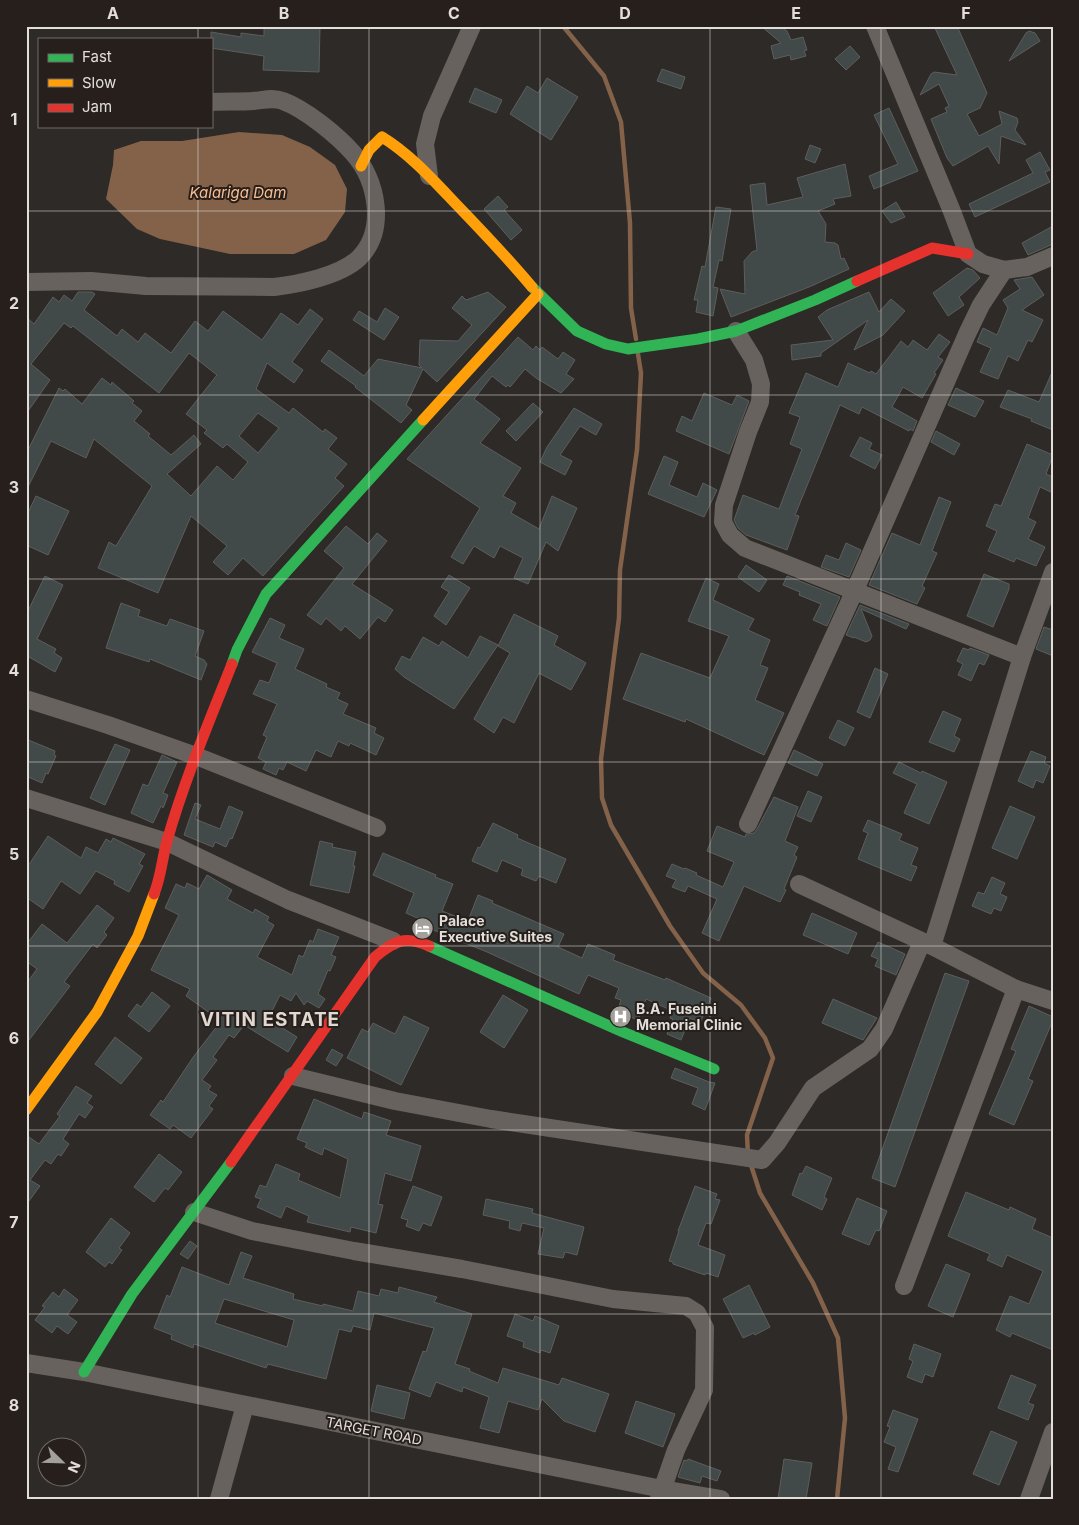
<svg xmlns="http://www.w3.org/2000/svg" width="1079" height="1525" font-family="Inter,sans-serif">
  <rect width="100%" height="100%" fill="#2d2a27"/>
  <!-- water -->
  <path fill="#836249" d="M239,132L282,135L310,147L335,165L347,189L345,212L326,240L294,254H230L160,239L137,229L106,199L113,165L114,150L141,141H182Z"/>
  <g fill="none" stroke-linecap="round" stroke-linejoin="round">
    <!-- stream -->
    <g stroke="#836249" stroke-width="4.5">
      <path d="M563,26L604,76L621,122L630,223L631,308L636,339"/>
      <path d="M638,354L641,373L637,450L620,570L619,618L601,759L602,798L611,825L670,926L703,973L741,1005L765,1038L773,1058L747,1135L748,1155"/>
      <path d="M750,1162L760,1193L813,1283L838,1338L845,1418L837,1499"/>
    </g>
  </g>
  <!-- building -->
  <g fill="#414949" stroke="#5d5e5d" fill-rule="evenodd">
    <path d="M264,26H320L319,72L263,70L264,56L211,48V32L241,37V33L264,36Z"/>
    <path d="M761,26H779L787,31L791,40L803,37L807,50L804,51L806,56L791,60L790,55L774,59L771,46L781,43Z"/>
    <path d="M934,26H957L987,93L980,108L967,114L979,136L1002,124L999,111L1017,118L1018,122L1015,130L1026,145L1001,136L999,164L988,146L953,166L947,158L931,119L947,112L945,108L949,106L939,84L920,95L931,74L934,72L957,75Z"/>
    <path d="M1029,31L1035,33L1040,41L1009,61L1026,33Z"/>
    <path d="M850,46L860,57L846,70L835,59Z"/>
    <path d="M662,69L685,77L681,89L657,81Z"/>
    <path d="M547,78L578,97L551,140L510,114L527,86L538,93Z"/>
    <path d="M475,88L502,100L496,113L469,102Z"/>
    <path d="M889,108L918,171L874,189L869,176L898,164L874,115Z"/>
    <path d="M810,145L821,149L815,163L805,159Z"/>
    <path d="M1040,152L1050,170L1045,172L1050,182L975,217L969,204L1033,173L1026,160Z"/>
    <path d="M845,164L851,196L833,199L835,204L818,211L826,224L825,242L835,243L838,245L841,259L844,258L849,269L809,287L731,317L720,289L745,294L744,261L752,252L757,250L750,185L765,183L767,205L803,197L797,178Z"/>
    <path d="M498,196L508,207L504,210L522,230L511,240L484,209Z"/>
    <path d="M896,202L905,217L891,223L882,211Z"/>
    <path d="M716,207L731,209L722,261L719,260L713,287L718,288L713,316L696,312L698,300H694L702,266L705,267Z"/>
    <path d="M1053,226V244L1028,255L1022,243Z"/>
    <path d="M967,268L973,270L980,278L959,297L964,305L948,316L933,293Z"/>
    <path d="M1032,277L1044,295L1022,310L1043,320L1032,342L1028,340L1018,361L1008,356L998,379L980,372L991,348L977,342L983,328L997,335L1008,308L1003,300L1020,289L1014,280Z"/>
    <path d="M78,292H92L95,294L84,310L117,336L122,329L138,342L145,333L171,353L195,321L208,331L223,311L262,340L281,313L298,325L310,309L323,319L292,362L303,370L294,383L267,363L256,389L289,413L293,408L323,432L325,429L337,438L328,449L347,464L335,478L344,486L263,576L243,558L228,575L213,562L227,546L191,516L158,593L98,568L109,542L116,546L152,486L94,439L86,458L51,441L26,491V454L59,388L63,391L65,389L82,404L102,378L111,385L112,382L134,401L132,403L142,411L134,421L150,434L148,436L171,455L194,435L201,444L167,474L191,496L217,466L233,480L248,462L227,444L223,448L204,433L207,430L186,414L217,375L189,353L159,393L73,326L71,328L64,323L31,364L50,380L26,414V317L34,324L53,297L59,302L64,295L72,301ZM258,413L279,428L258,453L239,436Z"/>
    <path d="M488,292L506,307L437,382L423,369L406,405L412,410L401,423L355,387L356,386L321,361L329,350L364,376L378,359L422,368L419,365L420,340L458,341L472,325L452,308L462,296L466,300Z"/>
    <path d="M869,292L879,312L891,299L905,311L883,335L854,350L868,320L821,353V356L792,360L791,345L833,340L818,317L827,310Z"/>
    <path d="M385,308L399,317L384,340L353,320L359,311L377,322Z"/>
    <path d="M939,334L950,342L938,357L943,360L934,373L936,374L922,398L903,387L892,407L917,421L913,431L910,429L909,431L862,407L859,414L840,405L795,515L799,516L787,550L746,535L738,528L734,520L743,495L779,509L802,449L790,444L800,417L789,413L806,373L838,387L848,363L870,373L871,371L876,374L901,341L908,347L913,340L927,350Z"/>
    <path d="M518,337L533,350L536,346L540,350L542,347L558,359L563,352L575,360L566,374L574,379L561,393L536,378L525,369L510,387L508,385L506,387L492,376L474,399L500,419L480,443L521,468L503,496L516,503L511,513L539,529L552,496L577,508L558,551L546,542L528,584L514,578L523,558L500,546L494,558L474,546L463,564L451,557L480,508L407,459Z"/>
    <path d="M1053,370V430L1031,421L1032,419L1000,407L1008,390L1039,402Z"/>
    <path d="M956,388L984,401L975,417L948,405Z"/>
    <path d="M704,393L732,405L737,395L749,401L729,454L676,431L682,416L692,421Z"/>
    <path d="M533,403L543,412L516,441L506,431Z"/>
    <path d="M574,408L602,424L596,435L580,426L560,455L572,461L565,475L540,462L547,447Z"/>
    <path d="M936,431L960,444L954,455L931,442Z"/>
    <path d="M860,437L872,443L869,449L882,455L875,469L850,456Z"/>
    <path d="M1027,444L1053,455L1046,474L1053,477V493L1040,487L1028,518L1036,522L1028,539L1045,547L1036,566L1016,558L1014,562L988,551L997,531L986,526L995,504L1001,506Z"/>
    <path d="M664,456L678,462L669,485L697,497L703,483L717,490L704,517L648,494Z"/>
    <path d="M36,496L69,511L48,555L26,545V517Z"/>
    <path d="M939,497L951,502L932,551L937,553L922,586L925,588L917,604L869,585L892,533L920,545Z"/>
    <path d="M346,526L368,544L377,533L387,541L352,584L393,610L385,622L378,617L360,639L345,626L341,631L326,618L321,625L307,615L344,568L324,551Z"/>
    <path d="M846,543L861,550L849,577L821,567L826,555L839,560Z"/>
    <path d="M746,565L767,580L759,592L738,577Z"/>
    <path d="M984,574L1009,584V589L993,627L967,616Z"/>
    <path d="M449,575L470,588L446,625L434,616L449,592L441,587Z"/>
    <path d="M45,576L63,585L37,639L56,649L54,653L62,658L55,672L29,657L26,662V615Z"/>
    <path d="M787,576L840,597L827,626L813,620L821,604L799,595L800,592L783,585Z"/>
    <path d="M706,578L719,584L713,600L754,619L748,630L770,640L760,665L768,668L755,700L784,713L764,755L686,719L685,722L623,699L641,653L710,678L729,636L688,621Z"/>
    <path d="M121,603L140,610L138,616L167,626L170,619L204,631L195,656L204,660L207,664L201,680L150,659L149,662L106,648Z"/>
    <path d="M860,605L909,624L906,629L861,609L872,636L870,640L866,642L854,637V638L846,635Z"/>
    <path d="M514,614L558,636L554,645L586,663L571,690L539,673L514,723L503,717L494,733L474,719L510,653L498,646Z"/>
    <path d="M270,618L285,625L279,638L304,649L295,669L327,684L326,687L340,693L337,699L348,704L343,714L376,728L374,733L384,738L376,755L350,743L349,746L338,741L331,757L316,750L306,771L287,762L283,770L279,768L276,775L263,769L266,762L258,758L267,737L263,735L277,704L253,694L260,680L269,683L277,663L252,652Z"/>
    <path d="M1044,627L1053,630V656L1036,649Z"/>
    <path d="M480,636L498,645L454,709L404,677L395,669L402,656L410,660L423,637L439,646L442,641L468,658Z"/>
    <path d="M963,648L969,650L970,648L989,655L984,665L979,663L971,681L958,675L963,664L957,661Z"/>
    <path d="M875,668L888,674L870,718L857,712Z"/>
    <path d="M943,711L961,719L954,736L960,739L954,752L929,742Z"/>
    <path d="M838,720L854,728L845,746L829,738Z"/>
    <path d="M26,739L55,751L54,755L56,756L48,774L46,773L42,783L26,776Z"/>
    <path d="M115,744L130,750L105,805L90,798Z"/>
    <path d="M794,750L823,764L817,776L788,763Z"/>
    <path d="M1031,751L1046,757L1044,763L1050,766L1043,783L1036,780L1033,788L1018,781Z"/>
    <path d="M162,755L177,762L163,793L168,795L164,806L163,808L161,806L153,823L131,813L143,784L148,786Z"/>
    <path d="M899,762L921,773L922,771L947,782L929,824L904,813L917,784L893,773Z"/>
    <path d="M808,791L822,797L811,822L797,816Z"/>
    <path d="M774,797L798,807L785,841L798,847L794,855L797,857L784,889L786,890L780,902L744,886L719,941L702,933L717,899L688,886L685,892L672,887L676,880L666,876L672,864L684,869L685,868L697,873L696,875L723,887L734,862L707,851L717,826L745,837L746,834L754,833L757,829Z"/>
    <path d="M195,803L201,805L195,819L220,829L229,806L243,812L232,839L230,838L226,847L215,842L213,847L184,835Z"/>
    <path d="M1010,806L1035,817L1017,859L992,848Z"/>
    <path d="M868,820L902,834L899,840L918,848L911,865L917,867L911,881L858,859L868,833L863,831Z"/>
    <path d="M493,823L518,835L517,838L566,859L556,883L539,876L536,881L521,875L523,869L502,860L497,872L472,861L478,847L480,848Z"/>
    <path d="M48,836L81,858L86,847L98,853L106,839L111,842L113,838L145,854L139,864L143,866L129,892L114,884L115,881L96,871L80,894L61,881L43,909L26,897V869Z"/>
    <path d="M320,841L333,844L332,847L356,852L353,866H355L349,893L310,885Z"/>
    <path d="M383,853L436,875L435,877L453,884L442,911L468,921L478,895L493,901L492,903L564,934L558,947L582,958L588,944L615,955L613,960L665,980L666,978L711,998L700,1023L690,1018L681,1040L667,1034L673,1019L670,1018L673,1011L646,999L638,1020L617,1012L621,1000L615,998L619,988L588,975L579,994L487,952L421,925L422,920L406,913L414,893L373,875Z"/>
    <path d="M207,875L232,890L227,899L253,913L255,909L269,917L267,921L274,925L257,957L292,975L299,955L303,957L310,940L313,942L318,929L339,937L331,955L336,957L330,971L328,970L318,994L325,999L319,1008L307,1001L304,1005L296,993L291,1001L280,995L268,1019L297,1037L288,1052L244,1025L234,1038L229,1035L213,1057L217,1060L202,1080L211,1086L208,1090L217,1095L209,1106L213,1109L191,1138L173,1125L170,1129L150,1115L161,1100L163,1102L194,1056L221,1021L186,996L190,989L151,970L179,915L165,908L176,884L185,888L187,883L199,889Z"/>
    <path d="M992,877L1005,883L1000,894L1007,897L1001,911L994,908L991,914L972,906L978,892L984,894Z"/>
    <path d="M97,905L114,918L104,932L107,935L97,948L93,944L64,982L70,986L26,1044V984L37,969L26,961V945L42,924L67,943Z"/>
    <path d="M812,913L857,933L848,954L803,935Z"/>
    <path d="M878,942L905,954L896,975L875,966L878,959L871,956Z"/>
    <path d="M945,973L969,981L895,1187L872,1178Z"/>
    <path d="M152,992L170,1006L149,1032L128,1016L137,1004L141,1007Z"/>
    <path d="M503,995L528,1010L504,1048L480,1032Z"/>
    <path d="M833,999L877,1018L863,1040L822,1023Z"/>
    <path d="M1029,1006L1053,1017V1020L1028,1079L1033,1081L1014,1125L989,1114L1016,1051L1011,1049Z"/>
    <path d="M404,1016L429,1028L401,1085L347,1058L362,1029L368,1032L373,1023L395,1034Z"/>
    <path d="M115,1037L142,1058L121,1084L95,1064Z"/>
    <path d="M332,1049L343,1055L336,1066L326,1060Z"/>
    <path d="M675,1068L709,1082L715,1083L705,1110L692,1104L698,1088L671,1078Z"/>
    <path d="M76,1086L92,1096L87,1103L93,1107L85,1118L79,1114L63,1139L69,1144L61,1156L58,1154L51,1164L45,1160L30,1180L40,1186L26,1205V1135L39,1144L60,1116L57,1114Z"/>
    <path d="M314,1099L362,1119L364,1112L391,1121L386,1135L421,1146L411,1181L385,1173L378,1204L383,1205L376,1233L351,1227L350,1232L307,1222L309,1216L286,1206L281,1218L257,1207L261,1199L255,1197L260,1185L266,1187L276,1164L300,1174L298,1180L340,1198L348,1159L324,1148L322,1155L305,1147L307,1143L297,1139Z"/>
    <path d="M159,1154L182,1172L168,1190L165,1188L154,1202L134,1187Z"/>
    <path d="M806,1166L832,1178L824,1197L827,1199L822,1210L792,1195L800,1173L802,1174Z"/>
    <path d="M413,1186L442,1197L431,1226L423,1223L419,1231L406,1226L408,1220L401,1218Z"/>
    <path d="M695,1186L717,1194L715,1199L720,1200L711,1224L706,1223L698,1245L725,1255L718,1277L706,1273L705,1275L673,1264V1262L669,1261L679,1231H678Z"/>
    <path d="M966,1192L1009,1210L1010,1207L1036,1219L1032,1229L1053,1238V1350L1012,1333L1010,1337L996,1330L1010,1296L1029,1304L1043,1271L1007,1255L1002,1267L987,1260L990,1254L948,1236Z"/>
    <path d="M857,1198L887,1211L879,1231L876,1230L869,1245L842,1234Z"/>
    <path d="M486,1199L533,1209L532,1213L584,1227L577,1255L565,1252L563,1258L538,1254L544,1228L522,1223L520,1231L509,1228L510,1221L483,1215Z"/>
    <path d="M111,1218L130,1233L119,1248L122,1250L112,1264L109,1262L105,1267L86,1252Z"/>
    <path d="M190,1241L197,1246L188,1259L180,1254Z"/>
    <path d="M241,1252L252,1256L243,1278L294,1294L293,1299L323,1306V1304L353,1311L358,1291L379,1296L381,1289L398,1293L399,1287L437,1297L434,1302L472,1314L455,1364L470,1369L469,1371L498,1383L503,1368L559,1385L562,1378L609,1394L595,1432L564,1421L542,1399L538,1410L508,1401L499,1433L480,1428L489,1397L463,1387L462,1392L436,1382L430,1397L409,1389L423,1351L426,1352L434,1328L374,1313L370,1330L353,1326L351,1332L339,1329L326,1379L268,1364L266,1368L194,1344L193,1348L171,1339L172,1335L154,1328L167,1295L170,1297L182,1267L229,1285ZM224,1299L294,1320L287,1347L215,1323Z"/>
    <path d="M946,1264L970,1274L953,1317L928,1306Z"/>
    <path d="M749,1285L770,1327L755,1335L754,1333L743,1338L723,1299Z"/>
    <path d="M64,1289L78,1300L67,1315L77,1322L68,1334L57,1326L52,1333L35,1320L45,1307L42,1306L53,1292L59,1297Z"/>
    <path d="M515,1314L533,1321L535,1316L559,1326L550,1353L541,1350L540,1353L523,1347L524,1342L507,1336Z"/>
    <path d="M914,1344L941,1354L933,1377L925,1374L922,1383L907,1377L913,1361L909,1359Z"/>
    <path d="M1011,1375L1036,1385L1028,1403L1034,1405L1028,1420L998,1408Z"/>
    <path d="M377,1385L410,1393L404,1419L371,1411Z"/>
    <path d="M636,1401L675,1414L663,1447L625,1433Z"/>
    <path d="M893,1410L918,1419L898,1472L888,1469L896,1447L884,1442L890,1427L887,1426Z"/>
    <path d="M991,1431L1017,1442L999,1485L973,1474Z"/>
    <path d="M688,1459L721,1471L717,1481L702,1476L700,1483L678,1477L684,1460L687,1461Z"/>
    <path d="M784,1459L812,1463L806,1499H778Z"/>
  </g>
  <g fill="none" stroke-linecap="round" stroke-linejoin="round">
    <!-- street -->
    <g stroke="#68625e" stroke-width="18">
      <path d="M875,26L951,209L968,254L983,264L1004,270L1027,267L1053,256"/>
      <path d="M429,176L425,144L432,116L472,26"/>
      <path d="M26,282L91,281L146,286L274,287C299,284 340,276 359,258C387,230 377,180 353,153C337,135 305,109 283,101C273,97 264,100 253,101C239,102 225,101 211,102"/>
      <path d="M736,331L754,360L761,384L760,402L748,432L724,505L723,522L730,535L745,548L1022,657"/>
      <path d="M26,699L108,725L196,756L377,828"/>
      <path d="M26,798L167,842L288,900L393,941"/>
      <path d="M748,824L855,590L967,334L981,305L1004,270"/>
      <path d="M799,884L932,946L1016,989L1053,1001"/>
      <path d="M932,946L1022,657L1053,572"/>
      <path d="M293,1076L395,1101L491,1119L762,1160L777,1143L813,1088L870,1049L884,1029L922,942"/>
      <path d="M194,1212L252,1231L354,1251L462,1269L613,1299L686,1306L697,1313L705,1328L704,1390L676,1450L659,1499"/>
      <path d="M904,1286L1016,989"/>
      <path d="M26,1363L84,1372L662,1489L721,1499"/>
      <path d="M219,1499L245,1405"/>
      <path d="M1029,1499L1053,1432"/>
    </g>
    <!-- fast -->
    <g stroke="#30b455" stroke-width="11">
      <path d="M532,287L577,331L606,344L628,349L698,339L736,331L815,300L857,281"/>
      <path d="M232,664L237,650L266,594L423,420"/>
      <path d="M429,946L623,1032L714,1069"/>
      <path d="M84,1372L132,1294L231,1162"/>
    </g>
    <!-- slow -->
    <g stroke="#ff9f0a" stroke-width="11">
      <path d="M361,166L369,150L382,137C410,154 434,181 456,204C482,231 508,258 532,287"/>
      <path d="M423,420L538,294"/>
      <path d="M26,1110L97,1012L138,936L154,894"/>
    </g>
    <!-- jam -->
    <g stroke="#e5322d" stroke-width="11">
      <path d="M857,281L932,248L968,254"/>
      <path d="M154,894C161,877 162,859 167,841C184,781 209,722 232,664"/>
      <path d="M231,1162L375,957C394,941 405,935 429,946"/>
    </g>
  </g>
  <!-- grid -->
  <path fill="none" stroke="#e2deda" stroke-width="1" stroke-opacity="0.55" d="M198,26V39M369,26V1499M540,26V1499M710,26V1499M881,26V1499M198,126V1499M26,211H1053M26,395H1053M26,579H1053M26,762H1053M26,946H1053M26,1130H1053M26,1314H1053"/>
  <!-- icons -->
  <defs>
    <symbol id="hotel-disc" viewBox="-11 -11 22 22"><circle r="9.5" fill="#a39f9b" stroke="#261f1b"/><path d="M-6-4.5h1.5V1H6V5H4.5V3h-9V5H-6ZM-4 0a1.8 1.8 0 1 1 3.6 0ZM.5 0V-2.5h3Q6-2.5 6 0Z" fill="#fff"/></symbol>
    <symbol id="hospital-disc" viewBox="-11 -11 22 22"><circle r="9.5" fill="#a39f9b" stroke="#261f1b"/><path d="M-5-5h3v3.5h4V-5h3V5h-3V1.5h-4V5h-3Z" fill="#fff"/></symbol>
  </defs>
  <g fill-rule="evenodd">
    <use href="#hotel-disc" x="410" y="916" width="25" height="25"/>
    <use href="#hospital-disc" x="608" y="1004" width="25" height="25"/>
  </g>
  <g text-anchor="middle" stroke-width="4" stroke-linejoin="round" paint-order="stroke">
    <!-- poi labels -->
    <g font-size="14" font-weight="bold" fill="#e2deda" stroke="#261f1b" text-anchor="start">
      <text x="439" y="926">Palace<tspan x="439" dy="16">Executive Suites</tspan></text>
      <text x="636" y="1014">B.A. Fuseini<tspan x="636" dy="16">Memorial Clinic</tspan></text>
    </g>
    <!-- street labels -->
    <g font-size="14" fill="#e2deda" stroke="#261f1b">
      <text transform="translate(374 1431) rotate(11)" y="5">TARGET ROAD</text>
    </g>
    <!-- water labels -->
    <g font-size="15" font-style="italic" fill="#f9bd90" stroke="#261f1b">
      <text x="238" y="198">Kalariga Dam</text>
    </g>
    <!-- district labels -->
    <g font-size="19" font-weight="bold" letter-spacing="1" fill="#e1d8d1" stroke="#261f1b">
      <text x="270" y="1026">VITIN ESTATE</text>
    </g>
  </g>
  <!-- border -->
  <rect width="1079" height="1525" fill="none" stroke="#261f1b" stroke-width="55"/>
  <!-- legend -->
  <rect x="38" y="38" width="175" height="90" fill="#261f1b" stroke="#716b67"/>
  <rect x="48" y="54" width="25" height="8" fill="#30b455" stroke="#716b67"/>
  <text x="82" y="62" font-size="15" fill="#e2deda">Fast</text>
  <rect x="48" y="79" width="25" height="8" fill="#ff9f0a" stroke="#716b67"/>
  <text x="82" y="88" font-size="15" fill="#e2deda">Slow</text>
  <rect x="48" y="104" width="25" height="8" fill="#e5322d" stroke="#716b67"/>
  <text x="82" y="112" font-size="15" fill="#e2deda">Jam</text>
  <!-- north arrow -->
  <g transform="translate(62 1462) rotate(113)"><circle r="24" fill="#261f1b" stroke="#716b67"/>
  <path d="M0-4L9 19L0 12L-9 19Z" fill="#a39f9b"/>
  <text y="-8" font-size="14" font-weight="bold" text-anchor="middle" fill="#e2deda">N</text>
  </g>
  <rect x="28" y="28" width="1024" height="1470" fill="none" stroke="#e2deda" stroke-width="2"/>
  <g font-size="16" text-anchor="middle" font-weight="bold" fill="#e2deda">
    <text x="113" y="19">A</text>
    <text x="284" y="19">B</text>
    <text x="454" y="19">C</text>
    <text x="625" y="19">D</text>
    <text x="796" y="19">E</text>
    <text x="966" y="19">F</text>
    <text x="14" y="125">1</text>
    <text x="14" y="309">2</text>
    <text x="14" y="493">3</text>
    <text x="14" y="676">4</text>
    <text x="14" y="860">5</text>
    <text x="14" y="1044">6</text>
    <text x="14" y="1228">7</text>
    <text x="14" y="1411">8</text>
  </g>
</svg>
